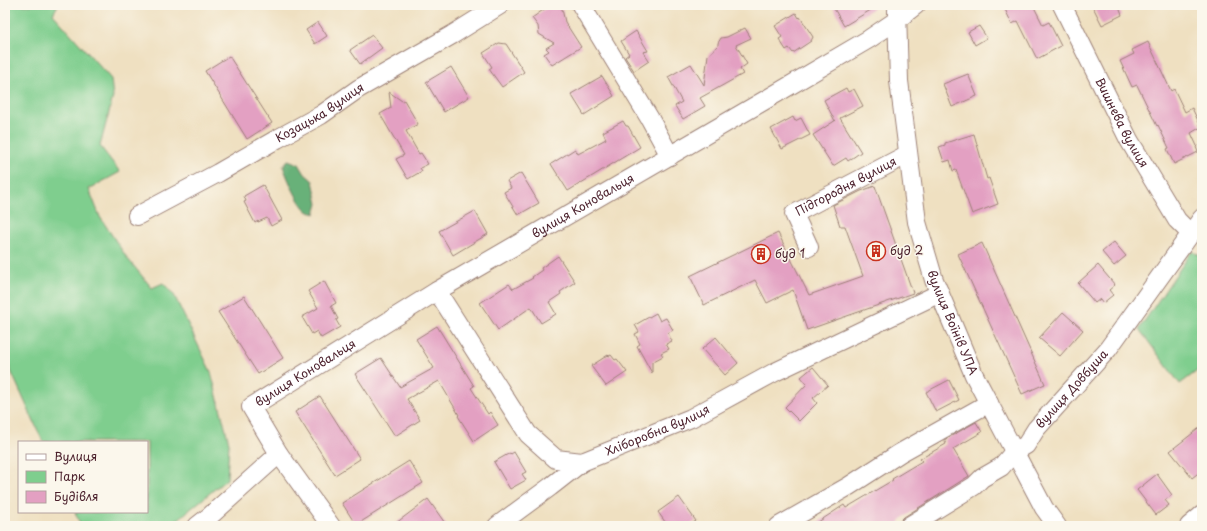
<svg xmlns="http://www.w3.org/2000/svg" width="1207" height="531" font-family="'Playpen Sans',sans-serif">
  <rect width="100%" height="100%" fill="#fbf7ec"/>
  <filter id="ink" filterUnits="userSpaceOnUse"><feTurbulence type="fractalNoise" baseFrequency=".025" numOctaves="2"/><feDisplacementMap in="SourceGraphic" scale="8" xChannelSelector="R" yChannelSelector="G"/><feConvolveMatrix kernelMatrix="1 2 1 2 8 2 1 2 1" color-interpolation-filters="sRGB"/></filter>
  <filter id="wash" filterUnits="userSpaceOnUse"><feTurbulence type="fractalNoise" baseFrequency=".012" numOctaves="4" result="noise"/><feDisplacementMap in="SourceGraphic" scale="16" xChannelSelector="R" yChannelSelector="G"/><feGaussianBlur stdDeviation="0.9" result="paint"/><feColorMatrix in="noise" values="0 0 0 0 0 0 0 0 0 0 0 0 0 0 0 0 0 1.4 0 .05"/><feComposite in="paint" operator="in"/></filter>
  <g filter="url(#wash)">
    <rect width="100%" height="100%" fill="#efe0c1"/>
    <!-- green -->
    <g fill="#7fce8e" stroke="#64765c">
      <path d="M12,5H58L53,14L111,79L113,97L100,146L120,172L89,189L100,217L127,258L152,288L163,283L174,295L211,372L229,443L227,479L170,526H81L75,512H147V442H43L5,358V19Z"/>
      <path d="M1192,251L1200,256H1202V369L1201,368L1180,384L1139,329Z"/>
    </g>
    <!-- forest -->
    <path fill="#67b179" stroke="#586852" d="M288,160L299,164L305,174L313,181L318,204L315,214C313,213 310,213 309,212C299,207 287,177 283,166Z"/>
    <g id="blocks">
      <!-- building -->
      <g fill="#e3a0c2">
        <path d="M550,5H559L562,9L565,22L581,47L552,65L544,54L549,51L546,48L554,43L539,34L538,26L532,18Z"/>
        <path d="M832,5H879L844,26Z"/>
        <path d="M1003,5H1033L1043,25L1049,22L1061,46L1037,59L1018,21L1012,24Z"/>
        <path d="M1092,5H1118L1122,15L1102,25Z"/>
        <path d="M796,13L799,18L800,17L813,37L811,41L793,53L789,48L786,50L779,39L782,37L775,26Z"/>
        <path d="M318,22L327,36L315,44L306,30Z"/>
        <path d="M979,26L987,38L975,45L968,32Z"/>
        <path d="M745,28L751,38L736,45L747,64L740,69L743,74L700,98L705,106L683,119L675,106L682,102L668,77L691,64L704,85L708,55L718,46V43L721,38L727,37Z"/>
        <path d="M636,31L648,51L643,52L649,61L634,71L625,57L629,54L621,41Z"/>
        <path d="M372,35L382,48L360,64L350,50Z"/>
        <path d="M1148,42L1171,91L1174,89L1185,112L1192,108L1201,127L1191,133L1197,146L1196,147L1198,152L1174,164L1167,149L1169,148L1158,125L1157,126L1137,85L1132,87L1120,61L1134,54L1132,50Z"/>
        <path d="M499,43L506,44L524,72L502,87L489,69L492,67L483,53Z"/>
        <path d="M229,56L272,123L247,139L205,71Z"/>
        <path d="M451,67L469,97L444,112L426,82Z"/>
        <path d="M968,74L977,96L952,107L943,84Z"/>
        <path d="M602,76L614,96L584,115L571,94Z"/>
        <path d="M846,88L848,92L854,89L863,106L840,118L861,152L848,161L846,158L833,166L813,135L836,120L835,121L824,100Z"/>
        <path d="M389,92L402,101L404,100L418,124L406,131L419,154L421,153L428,164L420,168L422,171L408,179L406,176L396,159L404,155L380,114L391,108Z"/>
        <path d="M793,117L795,121L801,118L810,135L782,149L771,129Z"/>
        <path d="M623,121L626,126H628L640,147L568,191L551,164L575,149L578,154L606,139L603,132Z"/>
        <path d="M974,134L987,179L989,178L998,204L972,214L956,170L953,171L950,160L944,162L939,147L945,145V143Z"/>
        <path d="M521,173L539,203L518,215L504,192L511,188L507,181Z"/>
        <path d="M263,185L282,220L271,226L267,218L258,222V221L255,223L244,202L246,201L244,196Z"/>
        <path d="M875,186L913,293L807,330L793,290L767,303L755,280L704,305L690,276L778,233L809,295L863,276L845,226H840L833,205L861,191Z"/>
        <path d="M475,211L488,234L453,255L439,231Z"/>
        <path d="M1114,242L1126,256L1114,266L1102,252Z"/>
        <path d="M982,243L1045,384L1022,394L958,254Z"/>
        <path d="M558,256L575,282L560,292L561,294L549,302L556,314L541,323L531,307L498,330L480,303L509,284L513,289L533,278L532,277L542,270L541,268Z"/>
        <path d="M1098,265L1115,285L1109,290L1113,295L1103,303L1100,299L1095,303L1078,283Z"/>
        <path d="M324,281L336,303L331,306L338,319L336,320L340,327L321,338L317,331L312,334L302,317L318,308L308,291Z"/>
        <path d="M244,296L283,358L258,374L218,312Z"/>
        <path d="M1063,312L1083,330L1060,356L1039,338Z"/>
        <path d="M656,313L660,321L666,318L673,330L668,333L672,341L666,344L669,349L661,353L663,356L652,362V373L637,346L640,344L635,334L639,332L635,325Z"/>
        <path d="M437,326L474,386L471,388L488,414L490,412L498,425L474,441L458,416L459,415L439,381L407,399L420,420L395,436L355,374L381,358L400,387L434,368L416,339Z"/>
        <path d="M716,337L738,363L725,375L702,349Z"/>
        <path d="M608,355L609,356L611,355L615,360L617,359L627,372L606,386L591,366Z"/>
        <path d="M813,367L828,385L813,398L817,403L799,421L785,407L807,384L801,377Z"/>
        <path d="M949,380L959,400L936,412L926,392Z"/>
        <path d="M320,396L360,459L335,475L295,412Z"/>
        <path d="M976,422L982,432L953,449L969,476L904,517L900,521L899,526H812L844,505L846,508L893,480L892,479L922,461L920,459L946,444L944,440Z"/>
        <path d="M1202,426V470L1192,478L1170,451Z"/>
        <path d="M514,452L526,472L522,474L526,480L510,489L494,462L510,453L511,454Z"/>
        <path d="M409,461L423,483L356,525L342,503Z"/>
        <path d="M1157,474L1172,495L1165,500L1169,505L1156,515L1137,490Z"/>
        <path d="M679,497L696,521L689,526H668L658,512Z"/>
        <path d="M428,499L447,526H392Z"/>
      </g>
    </g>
  </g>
  <g filter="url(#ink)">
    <use href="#blocks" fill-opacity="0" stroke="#9c8076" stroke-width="1"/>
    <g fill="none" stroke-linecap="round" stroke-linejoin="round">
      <defs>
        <g id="street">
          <path d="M581,5L650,119L670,156"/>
          <path id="s1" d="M1062,5L1129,140L1177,220L1191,234"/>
          <path id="s2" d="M897,10L899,81L917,222L934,280L974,375L1044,508L1057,526"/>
          <path id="s3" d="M137,216L218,173L277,139L321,115L358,89L452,35L500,5"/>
          <path id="s4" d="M809,247L794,214L908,154"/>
          <path id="s5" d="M437,291L528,434L556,459L582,462L691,418L775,372L940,293"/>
          <path d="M279,454L331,526"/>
          <path id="s6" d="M197,526L211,515L279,454L251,407L437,291L767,99L869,39L897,20L916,5"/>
          <path d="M497,526L550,487L582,462"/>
          <path d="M779,526L849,486L900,453L989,403"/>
          <path id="s7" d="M909,526L974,486L982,478L1001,467L1014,452L1026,445L1036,429L1108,349L1202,218"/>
          <path d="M1189,526L1202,515"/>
        </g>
      </defs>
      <!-- street casing -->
      <use href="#street" stroke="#9c8076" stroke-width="20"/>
      <!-- street -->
      <use href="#street" stroke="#fff" stroke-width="18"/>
    </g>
  </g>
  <!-- icons -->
  <defs>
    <symbol id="building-ring" viewBox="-11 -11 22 22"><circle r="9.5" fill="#fbf7ec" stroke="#c8321e" stroke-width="1.5"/><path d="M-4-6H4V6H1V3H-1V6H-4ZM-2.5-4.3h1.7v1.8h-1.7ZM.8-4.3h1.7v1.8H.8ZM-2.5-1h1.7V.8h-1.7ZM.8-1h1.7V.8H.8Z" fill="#c8321e"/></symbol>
  </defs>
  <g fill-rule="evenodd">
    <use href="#building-ring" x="865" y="240" width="22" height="22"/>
    <use href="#building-ring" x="750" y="243" width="22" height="22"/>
  </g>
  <g text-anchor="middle" stroke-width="3" stroke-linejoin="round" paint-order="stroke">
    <!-- street labels -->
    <g font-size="12" fill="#4a1f2b" stroke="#fbf7ec">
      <text dy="4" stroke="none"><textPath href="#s3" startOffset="210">Козацька вулиця</textPath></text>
      <text dy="4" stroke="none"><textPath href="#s1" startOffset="132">Вишнева вулиця</textPath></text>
      <text dy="4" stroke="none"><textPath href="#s4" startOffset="95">Підгородня вулиця</textPath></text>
      <text dy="4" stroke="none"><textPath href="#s6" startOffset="552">вулиця Коновальця</textPath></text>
      <text dy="4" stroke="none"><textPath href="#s2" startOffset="320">вулиця Воїнів УПА</textPath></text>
      <text dy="4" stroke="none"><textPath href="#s6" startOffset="228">вулиця Коновальця</textPath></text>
      <text dy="4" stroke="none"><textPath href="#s7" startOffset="216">вулиця Довбуша</textPath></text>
      <text dy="4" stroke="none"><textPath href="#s5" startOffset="315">Хліборобна вулиця</textPath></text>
    </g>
    <!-- poi labels -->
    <g font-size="12" fill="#4a1f2b" stroke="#fbf7ec" text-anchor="start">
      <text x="890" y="255">буд 2</text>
      <text x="775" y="258">буд 1</text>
    </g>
  </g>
  <!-- margin -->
  <rect width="1207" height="531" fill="none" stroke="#fbf7ec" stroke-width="20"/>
  <!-- legend -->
  <rect x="18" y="441" width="130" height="72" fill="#fbf7ec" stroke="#b4a19f"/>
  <rect x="26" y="454" width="20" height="6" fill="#ffffff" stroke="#b4a19f"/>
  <text x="54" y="461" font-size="12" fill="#4a1f2b">Вулиця</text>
  <rect x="26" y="471" width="20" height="12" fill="#7fce8e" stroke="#b4a19f"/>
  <text x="54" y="481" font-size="12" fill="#4a1f2b">Парк</text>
  <rect x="26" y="491" width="20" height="12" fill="#e3a0c2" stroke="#b4a19f"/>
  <text x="54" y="501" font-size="12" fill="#4a1f2b">Будівля</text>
</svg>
